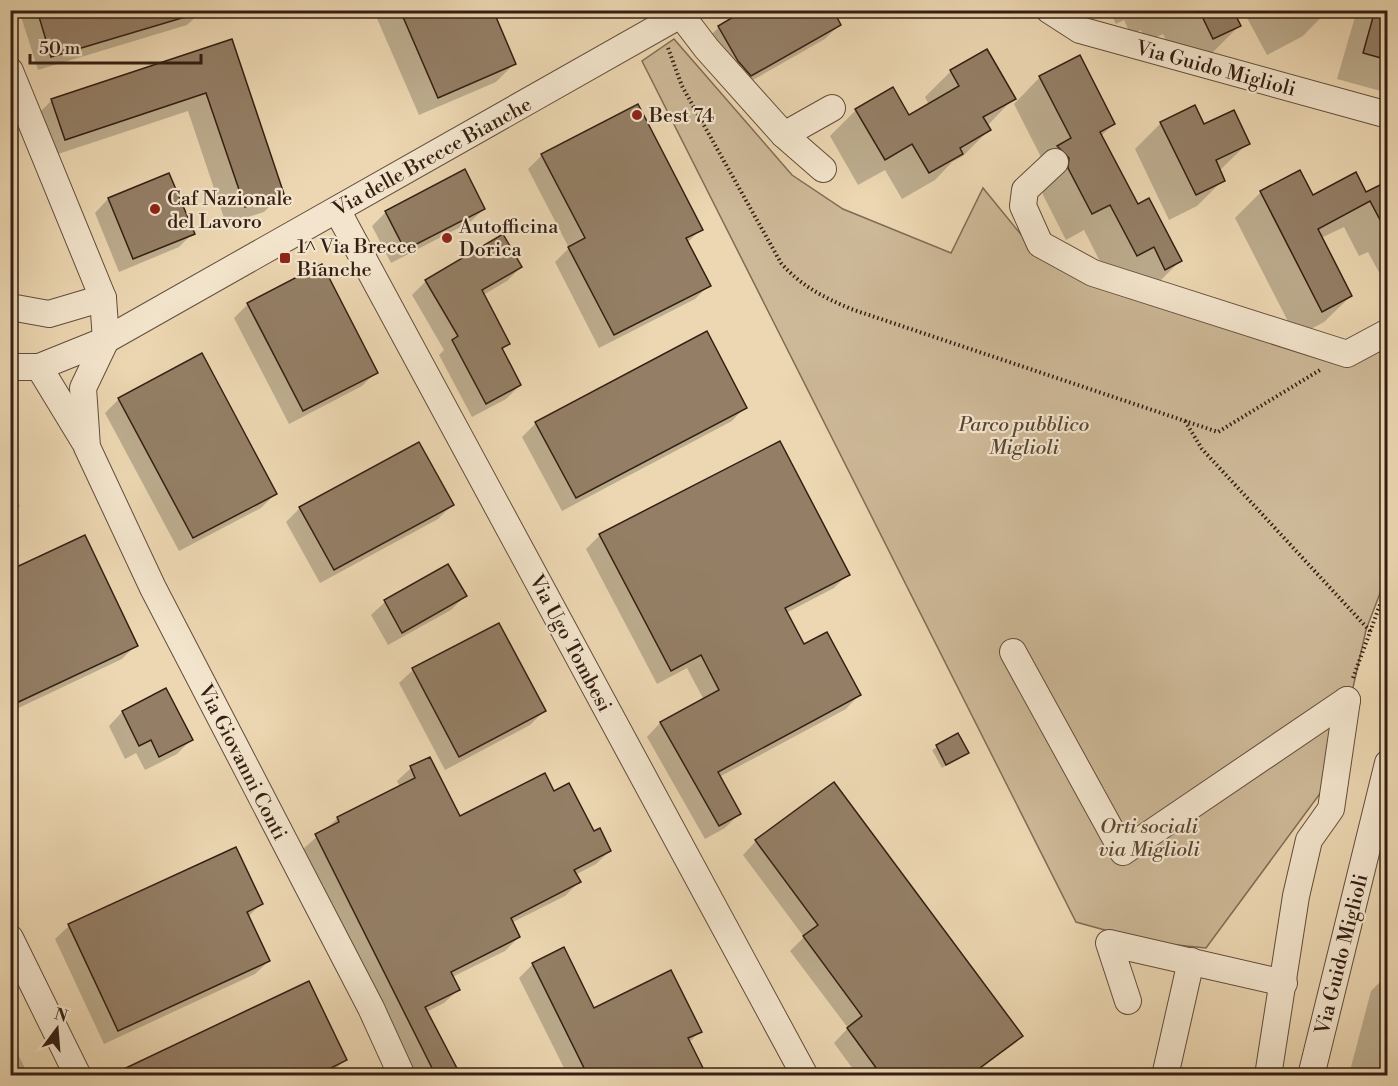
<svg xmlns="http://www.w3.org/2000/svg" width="1398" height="1086" font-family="'Libre Bodoni',serif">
  <rect width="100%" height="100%" fill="#ecd7b2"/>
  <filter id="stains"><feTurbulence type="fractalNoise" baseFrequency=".00333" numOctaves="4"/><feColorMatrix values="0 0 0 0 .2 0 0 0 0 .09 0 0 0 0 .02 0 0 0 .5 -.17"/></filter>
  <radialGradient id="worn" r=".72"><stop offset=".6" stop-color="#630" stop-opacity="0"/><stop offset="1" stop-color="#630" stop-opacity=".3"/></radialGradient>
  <!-- green -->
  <path fill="#cdb897" stroke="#806c55" stroke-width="1.5" d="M674,39L792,175L843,209L951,253L983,188L1041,259L1350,361L1387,343V575L1366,630L1333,776L1206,948L1148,942L1076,922L642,61Z"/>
  <!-- shadow -->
  <g fill="#0003">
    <path d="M19,10H201V12L187,25L38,70Z"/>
    <path d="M235,10H247L236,14Z"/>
    <path d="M379,10H491L514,64L496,82L419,115L375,14Z"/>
    <path d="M888,10H898L891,15Z"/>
    <path d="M1109,10H1328L1303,36L1267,55L1245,14L1236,19L1239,26L1213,52L1187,65L1173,55L1163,34L1146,42L1141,30L1131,35L1124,20L1116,24Z"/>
    <path d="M1357,10H1388V93L1337,79Z"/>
    <path d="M839,25L825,39L737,89L705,41L719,27Z"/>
    <path d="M231,40L283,193L264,212L226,224L188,111L46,158L33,119L52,100Z"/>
    <path d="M951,71L1014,98L988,125L989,130L963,156L952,162L935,180L902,199L885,170L858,185L830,136L856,110L909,117L929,105L925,97Z"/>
    <path d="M1040,77L1113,124L1101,136L1137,206L1180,261L1154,287L1110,281L1084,230L1066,240L1043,195V161L1014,104Z"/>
    <path d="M1161,123L1203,126L1248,143L1219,171L1223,180L1197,206L1169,220L1135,149Z"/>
    <path d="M542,155L701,229L687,243L709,285L695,299L599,348L555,262L569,248L528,169Z"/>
    <path d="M168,174L193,233L179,247L119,272L95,213L108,199Z"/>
    <path d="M1388,183V289L1368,252L1359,256L1344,227L1321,238L1351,296L1324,322L1296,337L1235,218L1261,192L1312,197L1365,194Z"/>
    <path d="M484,209L470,222L391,263L372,226L386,212Z"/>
    <path d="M10,217L17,232L10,238Z"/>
    <path d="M321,266L376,372L362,386L289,424L234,318L248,304Z"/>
    <path d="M521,267L507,281L483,295L508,343L502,350L520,385L506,399L472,417L439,355L444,350L412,295L426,281Z"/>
    <path d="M119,399L275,494L261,508L179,551L105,413Z"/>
    <path d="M745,407L732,421L562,511L522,437L536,423Z"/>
    <path d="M10,486L20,506L10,515Z"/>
    <path d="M452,505L438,519L320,583L286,522L300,508Z"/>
    <path d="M600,535L848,574L834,588L786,613L803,646L859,695L846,709L719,777L739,814L725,828L705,839L647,737L660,723L704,700L687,668L657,684L586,549Z"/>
    <path d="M447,566L465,596L451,610L388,645L371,615L385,602Z"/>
    <path d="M10,572L136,645L122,659L10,712Z"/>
    <path d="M413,670L544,711L530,725L445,770L399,683Z"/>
    <path d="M122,712L191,740L177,754L145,770L136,753L125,759L109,726Z"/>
    <path d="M957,735L967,753L942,768L932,750Z"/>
    <path d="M429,759L459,818L553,793L610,851L596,864L575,875L579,882L565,896L511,923L519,937L505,951L452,977L458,990L444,1003L426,1012L459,1076H416L303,849L338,818L400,787L397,781L411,768Z"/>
    <path d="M756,841L1021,1036L972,1076H858L834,1043L848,1028L790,951L804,937L743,855Z"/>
    <path d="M261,904L248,917L269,961L255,974L104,1044L55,939L69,926Z"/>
    <path d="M533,964L594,1010L700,1031L689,1043L705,1076H568L519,978Z"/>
    <path d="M1388,974V1076H1383L1351,1067L1371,991Z"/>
    <path d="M10,1039L29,1076H10Z"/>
    <path d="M345,1060L328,1076H124Z"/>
  </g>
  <!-- building -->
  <g fill="#947f66" stroke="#341f13" stroke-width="1.5">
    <path d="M37,10H191L192,15L51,57Z"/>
    <path d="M400,10H493L516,64L438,98Z"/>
    <path d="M745,10H833L841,25L751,76L738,61L718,26Z"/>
    <path d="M1199,10H1233L1241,26L1213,39Z"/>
    <path d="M1375,10H1388V60L1363,53Z"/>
    <path d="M232,39L284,194L245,207L206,93L65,140L51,99Z"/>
    <path d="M987,49L1016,99L983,117L991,130L960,148L963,154L929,173L912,144L885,160L855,109L893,87L909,115L959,86L950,70Z"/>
    <path d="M1080,55L1115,124L1100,132L1138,204L1149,198L1182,261L1165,270L1154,247L1137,256L1110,205L1092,214L1068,168L1069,158L1057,146L1071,138L1039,76Z"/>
    <path d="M638,104L703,230L686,238L711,286L614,335L568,247L585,238L541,154Z"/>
    <path d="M1195,105L1204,124L1234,110L1250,144L1216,160L1225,181L1196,195L1160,122Z"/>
    <path d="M465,169L485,209L405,250L385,211Z"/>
    <path d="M1300,170L1313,195L1356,172L1366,192L1388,181V235L1370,201L1318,229L1352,296L1322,312L1260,191Z"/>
    <path d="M169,173L195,234L133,259L108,198Z"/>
    <path d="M503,234L522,267L482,290L510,344L502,348L521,385L486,404L452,340L458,336L425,280Z"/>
    <path d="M322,264L378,373L303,411L247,303Z"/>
    <path d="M707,331L747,408L576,498L535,422Z"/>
    <path d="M202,353L277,494L193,538L118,398Z"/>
    <path d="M780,441L850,575L785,608L804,644L827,632L861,695L718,772L741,814L719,826L660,722L719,690L701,655L671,671L599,534Z"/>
    <path d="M419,442L454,505L334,570L299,507Z"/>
    <path d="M85,535L138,646L10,706V570Z"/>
    <path d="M448,564L467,596L402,633L384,600Z"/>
    <path d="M499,623L546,711L459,757L412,668Z"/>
    <path d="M166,688L193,740L159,757L151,740L139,746L122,711Z"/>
    <path d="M958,733L969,753L946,765L936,745Z"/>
    <path d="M430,757L460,816L545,773L554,791L569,783L594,831L600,828L611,851L574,870L581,882L511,918L520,937L451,972L460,990L425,1007L461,1076H436L315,834L339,822L337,817L415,778L410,766Z"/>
    <path d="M834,782L1023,1036L969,1076H882L847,1028L862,1016L803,936L818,925L755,840Z"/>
    <path d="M236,847L263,904L247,912L270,961L118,1031L68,924Z"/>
    <path d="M564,947L594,1008L671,970L702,1032L688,1038L707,1076H588L532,963Z"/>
    <path d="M309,981L347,1060L315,1076H109Z"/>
  </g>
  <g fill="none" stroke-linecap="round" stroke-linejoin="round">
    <defs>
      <g id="minor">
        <path d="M1049,10L1080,30L1388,115"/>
        <path d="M681,15L707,49L784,135L832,108"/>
        <path d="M10,71L103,298L106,340L83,388L87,447L153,588L371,1008L402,1076"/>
        <path d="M784,135L823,169"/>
        <path d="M1055,162L1025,190L1023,206L1040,244L1093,273L1347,354L1388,332"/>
        <path d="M337,210L805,1076"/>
        <path d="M10,307L49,314L103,298"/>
        <path d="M10,367H39L106,340L689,10"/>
        <path d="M39,367L84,441"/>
        <path d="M1013,652L1123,852L1347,700"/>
        <path d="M10,938L78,1076"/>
        <path d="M1128,1001L1109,943L1284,983"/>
        <path d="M1165,1076L1191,961"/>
        <path d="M1268,1076L1296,896L1309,840L1331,809L1347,700"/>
        <path d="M1311,1076L1388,763"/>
      </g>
    </defs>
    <!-- minor casing -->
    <use href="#minor" stroke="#624d3b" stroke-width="28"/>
    <!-- path -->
    <g stroke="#341f13" stroke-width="4" stroke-dasharray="1.5 3" stroke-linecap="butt">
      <path d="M668,48L682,86L781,263C801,286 823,297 851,309L1218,432L1320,370"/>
      <path d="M1185,421L1202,449L1370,631"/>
      <path d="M1353,678L1388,583"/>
    </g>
    <!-- minor -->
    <use href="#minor" stroke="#f3e5cd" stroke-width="26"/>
  </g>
  <!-- markers -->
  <g fill="#8f2418" stroke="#f3e5cd" stroke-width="2">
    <circle cx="637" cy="115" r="6"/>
    <circle cx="155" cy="209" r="6"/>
    <circle cx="447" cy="238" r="6"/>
    <rect x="279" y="252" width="12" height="12" rx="3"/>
  </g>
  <g text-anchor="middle" stroke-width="4.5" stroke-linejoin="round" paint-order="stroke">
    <!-- street labels -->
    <g font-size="20" fill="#341f13" stroke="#f3e5cd">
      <text transform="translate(1216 68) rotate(15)" y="7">Via Guido Miglioli</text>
      <text transform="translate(432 156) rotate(-29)" y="7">Via delle Brecce Bianche</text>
      <text transform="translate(571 643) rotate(62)" y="7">Via Ugo Tombesi</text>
      <text transform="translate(243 762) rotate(63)" y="7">Via Giovanni Conti</text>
      <text transform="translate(1341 954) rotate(-76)" y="7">Via Guido Miglioli</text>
    </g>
    <!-- poi labels -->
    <g font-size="20" fill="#341f13" stroke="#f3e5cd" text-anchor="start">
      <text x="649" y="122">Best 74</text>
      <text x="167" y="205">Caf Nazionale<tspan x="167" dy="23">del Lavoro</tspan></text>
      <text x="459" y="233">Autofficina<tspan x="459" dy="23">Dorica</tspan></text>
      <text x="297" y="253">1^ Via Brecce<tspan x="297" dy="23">Bianche</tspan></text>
    </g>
    <!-- park labels -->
    <g font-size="20" font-style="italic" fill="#5a4534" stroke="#f3e5cd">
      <text x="1024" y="431">Parco pubblico<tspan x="1024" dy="23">Miglioli</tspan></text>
      <text x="1149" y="833">Orti sociali<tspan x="1149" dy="23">via Miglioli</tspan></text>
    </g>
  </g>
  <!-- margin -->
  <rect width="1398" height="1086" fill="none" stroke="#ecd7b2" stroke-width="36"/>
  <rect x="12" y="12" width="1374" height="1062" fill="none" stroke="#341f13" stroke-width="3"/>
  <rect x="18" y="18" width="1362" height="1050" fill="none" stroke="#341f13" stroke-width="1.5"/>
  <!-- north arrow -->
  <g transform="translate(57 1029) rotate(16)" stroke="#f3e5cd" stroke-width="4.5" paint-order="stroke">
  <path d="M0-4.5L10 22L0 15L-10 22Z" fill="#341f13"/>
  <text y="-9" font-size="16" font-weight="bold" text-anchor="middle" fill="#341f13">N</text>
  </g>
  <!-- scale -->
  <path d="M30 54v9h171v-9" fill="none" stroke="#341f13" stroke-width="3"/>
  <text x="39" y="54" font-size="18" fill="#341f13" stroke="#f3e5cd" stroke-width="4.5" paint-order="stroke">50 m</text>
  <rect width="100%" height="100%" filter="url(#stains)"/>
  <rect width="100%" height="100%" fill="url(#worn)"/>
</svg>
